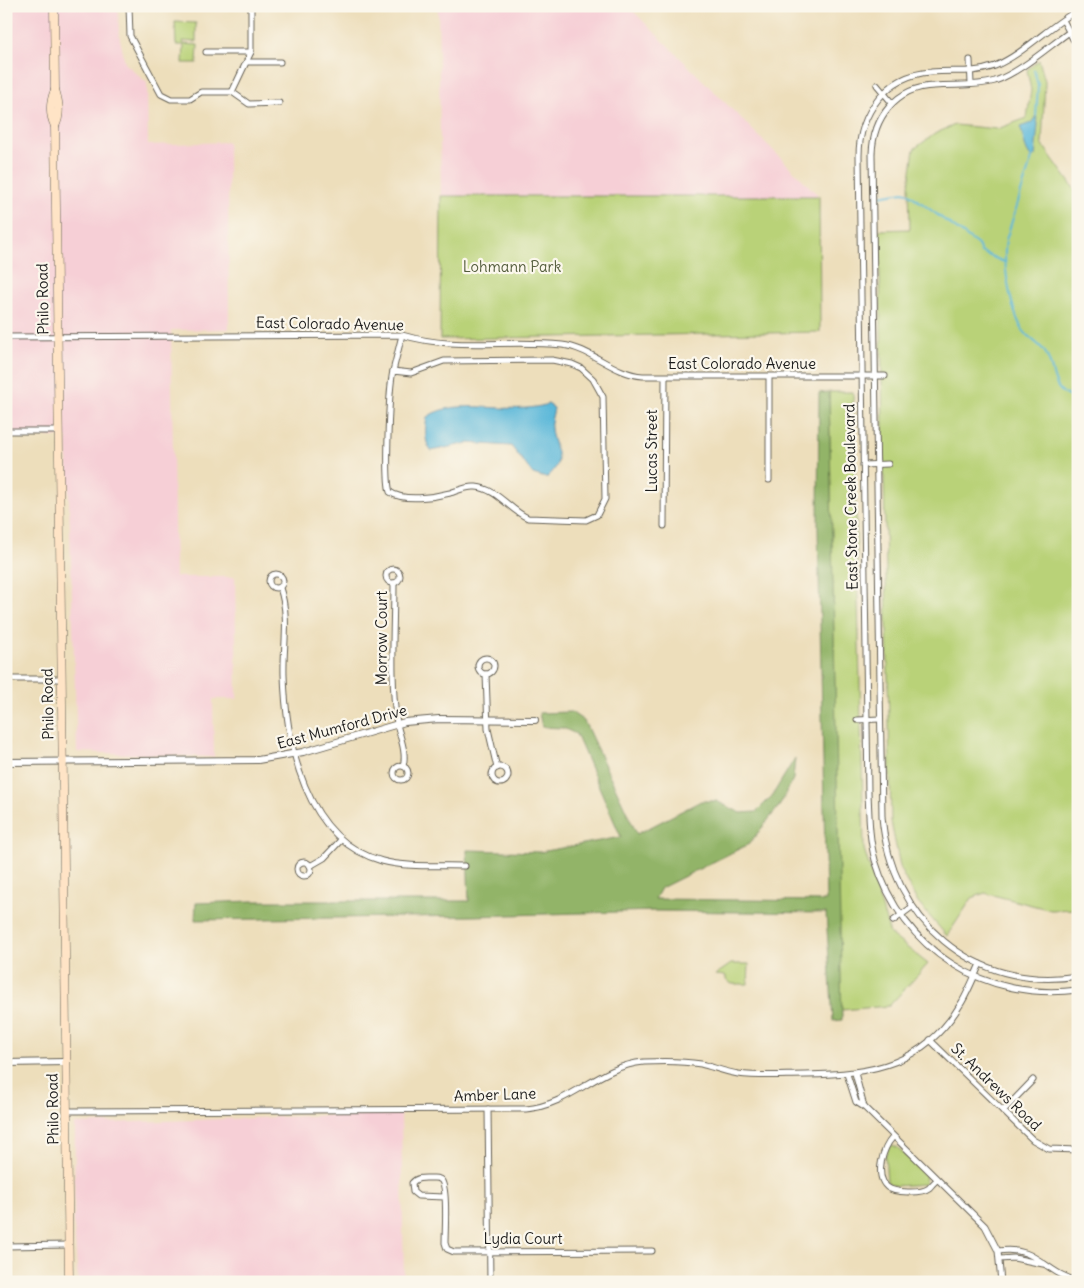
<svg xmlns="http://www.w3.org/2000/svg" width="1084" height="1288" font-family="Delius,sans-serif">
  <rect width="100%" height="100%" fill="#fbf7ec"/>
  <filter id="ink" filterUnits="userSpaceOnUse"><feTurbulence type="fractalNoise" baseFrequency=".02" numOctaves="2"/><feDisplacementMap in="SourceGraphic" scale="10" xChannelSelector="R" yChannelSelector="G"/><feConvolveMatrix kernelMatrix="1 2 1 2 8 2 1 2 1" color-interpolation-filters="sRGB"/></filter>
  <filter id="wash" filterUnits="userSpaceOnUse"><feTurbulence type="fractalNoise" baseFrequency=".0096" numOctaves="4" result="noise"/><feDisplacementMap in="SourceGraphic" scale="20" xChannelSelector="R" yChannelSelector="G"/><feGaussianBlur stdDeviation="1.12" result="paint"/><feColorMatrix in="noise" values="0 0 0 0 0 0 0 0 0 0 0 0 0 0 0 0 0 1.4 0 .05"/><feComposite in="paint" operator="in"/></filter>
  <g filter="url(#wash)">
    <rect width="100%" height="100%" fill="#eddebb"/>
    <!-- built -->
    <g fill="#f6cfd6">
      <path d="M6,6H118L119,34L125,63L147,83L148,145L228,142L229,329L171,330L175,577H235L237,699H213L214,757L77,752L67,437L6,436Z"/>
      <path d="M438,6H628L819,196H441Z"/>
      <path d="M401,1113L404,1282H78L74,1225L75,1124Z"/>
    </g>
    <!-- green -->
    <g fill="#b9d278" stroke="#6a774a">
      <path d="M175,22L196,23V42L183,41L184,44L198,45L197,63H183L184,45H176Z"/>
      <path d="M1039,60L1045,81L1042,144L1078,194V909L1051,910L985,893L972,898L947,936L918,903L901,871L891,822L879,230L910,229L909,186L914,149L936,133L955,125L997,129L1027,118L1031,90L1027,70Z"/>
      <path d="M441,196H819L820,332L440,339Z"/>
      <path d="M829,392H853L864,849L890,934L928,964L889,1006L841,1010Z"/>
      <path d="M731,964H749L748,984H732L726,980V976L715,975Z"/>
      <path d="M892,1145L897,1147L926,1175L925,1184L895,1186L887,1182L885,1156L889,1147Z"/>
    </g>
    <!-- forest -->
    <path fill="#92b468" stroke="#576842" d="M829,392L842,1020L833,1021L826,913L656,911L472,916L195,920L196,903L252,901H469L467,850L540,852L621,837L576,734L563,728L542,727L539,713L571,712L584,721L637,834L701,801H716L741,813L756,812L772,796L795,758L793,779L780,805L749,844L661,888L655,899L826,901L818,528L819,393Z"/>
    <!-- water -->
    <g fill="#5bb8d9" stroke="#3c6a7a">
      <path d="M1036,116L1038,124L1035,156L1032,158C1024,151 1024,137 1020,127L1031,123Z"/>
      <path d="M548,404L554,408C553,415 550,422 551,428C553,451 568,460 546,478L533,474L511,446L468,443L431,451C424,440 425,430 427,417C458,395 510,417 548,404Z"/>
    </g>
    <g fill="none" stroke-linecap="round" stroke-linejoin="round">
      <!-- stream -->
      <g stroke="#5bb8d9" stroke-width="2">
        <path d="M1034,70L1038,85L1036,116"/>
        <path d="M1032,158L1006,240C1002,262 1011,312 1023,330C1029,339 1039,343 1045,352C1057,372 1048,392 1078,400"/>
        <path d="M879,196L903,192L908,193L978,245L981,252L1004,262"/>
      </g>
    </g>
  </g>
  <g filter="url(#ink)">
    <g fill="none" stroke-linecap="round" stroke-linejoin="round">
      <defs>
        <g id="minor">
          <path d="M129,6L130,36L161,94L171,99H190L201,92H232L249,104L279,103"/>
          <path d="M1078,10C1049,26 1025,53 995,66C974,74 953,70 931,72C886,75 859,114 859,156L868,792C869,815 869,838 875,860C902,951 985,1002 1078,990"/>
          <path d="M1063,20L1073,39"/>
          <path d="M1078,26C1052,43 1023,71 995,81C975,87 954,84 934,86C896,87 873,118 872,154L882,817C891,919 973,993 1078,976"/>
          <path d="M206,52H251"/>
          <path d="M970,60L971,84"/>
          <path d="M248,62H280"/>
          <path d="M877,85L892,103"/>
          <path d="M232,92L251,52V6"/>
          <path d="M6,337L402,335C455,351 508,339 562,345C591,348 613,374 643,376H885"/>
          <path d="M552,360L572,364L581,368L593,379L603,397L605,499L597,515L586,520L528,518C509,510 498,489 476,487C467,486 459,490 450,493C435,497 403,502 390,492C385,477 389,388 393,371L411,373L444,361Z"/>
          <path d="M393,371L402,335"/>
          <path d="M769,377V480"/>
          <path d="M6,431H58"/>
          <path d="M863,465L888,464"/>
          <path d="M664,526L665,377"/>
          <circle cx="393" cy="576" r="7"/>
          <circle cx="276" cy="581" r="7"/>
          <path d="M394,583C394,630 390,678 397,724C400,737 407,753 403,766"/>
          <path d="M280,588C290,617 283,645 284,675C286,744 305,840 382,861C408,868 439,865 465,866"/>
          <circle cx="486" cy="666" r="8"/>
          <path d="M486,674L488,729L497,768"/>
          <path d="M6,679H62"/>
          <path d="M857,720L880,719"/>
          <circle cx="401" cy="773" r="7"/>
          <circle cx="500" cy="775" r="8"/>
          <circle cx="304" cy="869" r="7"/>
          <path d="M310,866L324,858L340,841"/>
          <path d="M893,921L912,907"/>
          <path d="M930,1040L1033,1140L1049,1149L1078,1150"/>
          <path d="M855,1073L864,1107"/>
          <path d="M847,1074L856,1102L864,1107L985,1226L998,1251L1001,1282"/>
          <path d="M488,1109L490,1282"/>
          <path d="M68,1111L526,1109C572,1105 598,1066 644,1062C662,1061 683,1061 701,1064C713,1067 725,1072 738,1074C760,1077 784,1075 806,1075C873,1074 925,1065 962,1002C969,990 974,977 980,964"/>
          <path d="M1003,1111L1033,1080"/>
          <path d="M893,1137C883,1148 874,1175 887,1187C894,1193 921,1194 929,1188C931,1186 934,1182 937,1180"/>
          <path d="M445,1197L418,1196L413,1192L412,1183C417,1177 423,1178 430,1178C434,1178 438,1177 441,1180C448,1187 445,1232 445,1243L447,1249L454,1252L652,1251"/>
          <path d="M6,1246L68,1245"/>
          <path d="M998,1251C1037,1245 1044,1273 1078,1281"/>
          <path d="M1000,1259L1014,1258L1043,1264"/>
        </g>
        <g id="tertiary">
          <path d="M6,762L258,760L303,752L405,722L439,719L535,720"/>
          <path d="M6,1063L66,1062"/>
        </g>
        <g id="secondary">
          <path d="M54,6L55,90C59,102 61,115 55,126"/>
          <path d="M55,90C50,102 49,114 55,126L69,1282"/>
        </g>
      </defs>
      <!-- minor casing -->
      <use href="#minor" stroke="#656054" stroke-width="7"/>
      <!-- tertiary casing -->
      <use href="#tertiary" stroke="#656054" stroke-width="8"/>
      <!-- secondary casing -->
      <use href="#secondary" stroke="#656054" stroke-width="9"/>
      <!-- minor -->
      <use href="#minor" stroke="#fff" stroke-width="5"/>
      <!-- tertiary -->
      <use href="#tertiary" stroke="#fff" stroke-width="6"/>
      <!-- secondary -->
      <use href="#secondary" stroke="#ffe4c6" stroke-width="8"/>
    </g>
  </g>
  <g text-anchor="middle" stroke-width="4.5" stroke-linejoin="round" paint-order="stroke">
    <!-- park labels -->
    <g font-size="15" fill="#535c3c" stroke="#fbf7ec">
      <text x="512" y="272">Lohmann Park</text>
    </g>
    <!-- street labels -->
    <g font-size="15" fill="#1c1c1c" stroke="#fbf7ec">
      <text transform="translate(43 299) rotate(-91)" y="5">Philo Road</text>
      <text transform="translate(330 324) rotate(1)" y="5">East Colorado Avenue</text>
      <text x="742" y="369">East Colorado Avenue</text>
      <text transform="translate(652 451) rotate(-90)" y="5">Lucas Street</text>
      <text transform="translate(851 497) rotate(-91)" y="5">East Stone Creek Boulevard</text>
      <text transform="translate(382 638) rotate(-90)" y="5">Morrow Court</text>
      <text transform="translate(48 704) rotate(-91)" y="5">Philo Road</text>
      <text transform="translate(342 727) rotate(-15)" y="5">East Mumford Drive</text>
      <text transform="translate(996 1087) rotate(44)" y="5">St. Andrews Road</text>
      <text transform="translate(495 1095) rotate(-2)" y="5">Amber Lane</text>
      <text transform="translate(53 1109) rotate(-91)" y="5">Philo Road</text>
      <text x="523" y="1244">Lydia Court</text>
    </g>
  </g>
  <!-- margin -->
  <rect width="1084" height="1288" fill="none" stroke="#fbf7ec" stroke-width="25"/>
</svg>
